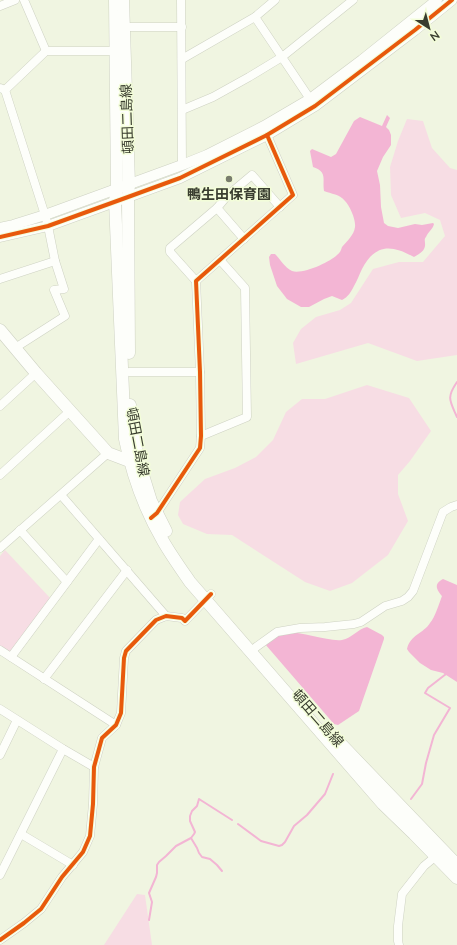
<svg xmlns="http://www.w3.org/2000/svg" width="457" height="945" font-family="Lato,'Noto Sans JP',sans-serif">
  <rect width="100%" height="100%" fill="#f0f5e1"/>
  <!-- green -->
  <g fill="#f7dde4">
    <path d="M407,119L423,121L432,148L450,168L457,170V355L417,361L368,343L296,364L293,343L301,329L316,317L340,310L351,303L373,269L399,262H423L445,236L440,220L425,213L401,218L391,195L390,167L398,141Z"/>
    <path d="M367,385L409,398L431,431L410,461L398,475V494L408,521L388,555L352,583L330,591L305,582L232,535L207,534L183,524L178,515L180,502L205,479L235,468L256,457L273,440L286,412L302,399H325Z"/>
    <path d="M5,550L51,599L12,651H9L0,646V556Z"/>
    <path d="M137,894L145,895L152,945H104Z"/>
  </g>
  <!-- water -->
  <g fill="#f3b5d4">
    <path d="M387,115L390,118L386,127L389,130L391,135V145L383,157L377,171L380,185L381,207L384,223L388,226L398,228L415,224L422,225L433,223L434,224C433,229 428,232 426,237C424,239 425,241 425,243C426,251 419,254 414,257C391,244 375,244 362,269C359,275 357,281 354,286C351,292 348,297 342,300L332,296L324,299L309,307H301L287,299L277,286L270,265L269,257L271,254H275C280,259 285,268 292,271C302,275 330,262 337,255C340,253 341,250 342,247C347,241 354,235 355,227C356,220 350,206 345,201C340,194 331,194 324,191C322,179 328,172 313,167L310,151L312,149L331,157L336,154L354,121L360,117L382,126Z"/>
    <path d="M443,579L457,585V682L443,673L431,670L420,663L409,652L407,649C410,635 424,633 430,623C435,617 439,604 442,596C437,590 433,584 443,579Z"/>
    <path d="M367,627L382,635L384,637V639L359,711L338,725L334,724L265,644C269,641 273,637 277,634C290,627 325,642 342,640C352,638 358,629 367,627Z"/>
  </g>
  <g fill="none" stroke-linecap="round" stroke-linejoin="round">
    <!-- stream -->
    <g stroke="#f3b5d4" stroke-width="2">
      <path d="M457,382C446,398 450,401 457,417"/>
      <path d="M411,799L422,784L426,763L434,735L450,708L425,693L428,688L446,674"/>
      <path d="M238,824L261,841L279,846L282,845L285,842L294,826L307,815L325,794L333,774"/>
      <path d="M191,838L197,848L199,853L202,857L210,859L217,865L222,871"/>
      <path d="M149,920L152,902L149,893L156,877L157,873V865L159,862L166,856L176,846L191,838L194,834L195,832L190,821V816L192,811L197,806L199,799L232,820"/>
    </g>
    <defs>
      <g id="minor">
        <path d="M24,0L46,51"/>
        <path d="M181,0L182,165"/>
        <path d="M0,6L15,0"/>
        <path d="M255,17L310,99"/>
        <path d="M124,27H182"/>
        <path d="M182,59L255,17L275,0"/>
        <path d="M0,88L5,90L45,215L48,226L55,261L64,289L54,290L65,316L15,348"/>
        <path d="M5,90L46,51H116"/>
        <path d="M182,110L213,97L249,77L282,57L353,0"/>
        <path d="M217,208L227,196L252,175L280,207"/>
        <path d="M0,279L55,261"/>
        <path d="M196,281L170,252V248L217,208L244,239"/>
        <path d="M129,372H200"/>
        <path d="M0,406L36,373"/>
        <path d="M201,436L247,417L245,288L220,260"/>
        <path d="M0,475L70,411"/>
        <path d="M61,495L166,616"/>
        <path d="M154,515L157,513L200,448L201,436L200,372L196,281L293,195L267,135"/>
        <path d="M20,530L67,582"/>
        <path d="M0,548L108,453"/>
        <path d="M0,650L116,725"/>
        <path d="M251,652L256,647L277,632L300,628L325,627L354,624L361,622L385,606L402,601L408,597L413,591L443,512L451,507L457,505"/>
        <path d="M11,657L99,539"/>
        <path d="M44,679L127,570"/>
        <path d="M0,709L63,749L94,767"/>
        <path d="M0,755L17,720"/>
        <path d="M21,834L73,865"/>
        <path d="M0,875L63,749"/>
        <path d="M0,940L24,923L41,909L62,877L83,852L90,836L93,804L94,767L102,738L116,725L121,713L124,658L126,651L156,620L166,616L182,618L185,621L211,594"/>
        <path d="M399,945L398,941V926L402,894L424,866L436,856"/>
      </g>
      <g id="tertiary">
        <path d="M0,228L13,225L45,215L182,165L207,155L264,126L310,99L362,60L437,0"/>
        <path d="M0,237L48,226L128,197L180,178L267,135L315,106L415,30L452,0"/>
      </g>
      <g id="secondary">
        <path d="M115,0L117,189L115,201L125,439C132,474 145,510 163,541C171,555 181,569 190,582L383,804L414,834L457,878"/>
        <path d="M123,0L129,184L128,197L129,353"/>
        <path d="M0,330L36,373L108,453L129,461"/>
        <path d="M130,405L138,459L151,501L166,531"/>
        <path d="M338,741L457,865"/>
      </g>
    </defs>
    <!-- minor casing -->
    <use href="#minor" stroke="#ced2c3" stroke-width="9"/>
    <!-- tertiary casing -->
    <use href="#tertiary" stroke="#ced2c3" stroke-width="11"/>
    <!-- secondary casing -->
    <use href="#secondary" stroke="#ced2c3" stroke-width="13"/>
    <!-- minor -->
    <use href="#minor" stroke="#fdfefa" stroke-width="8"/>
    <!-- tertiary -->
    <use href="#tertiary" stroke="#fdfefa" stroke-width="10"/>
    <!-- secondary -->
    <use href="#secondary" stroke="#fdfefa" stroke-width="12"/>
    <defs>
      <g id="cycleway">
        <path d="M0,237L48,226L128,197L180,178L267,135L315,106L415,30L452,0"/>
        <path d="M151,518L157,513L200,448L201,436L200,372L196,281L293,195L267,135"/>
        <path d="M0,940L24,923L41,909L62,877L83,852L90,836L93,804L94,767L102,738L116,725L121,713L124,658L126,651L156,620L166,616L182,618L185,621L211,594"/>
      </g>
    </defs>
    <!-- cycleway casing -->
    <use href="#cycleway" stroke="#f3fdd9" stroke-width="6"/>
    <!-- cycleway -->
    <use href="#cycleway" stroke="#e8590c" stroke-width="4"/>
  </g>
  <!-- markers -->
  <circle fill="#797d6d" stroke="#f3fdd9" stroke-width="1.5" cx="229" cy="179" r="4"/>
  <g text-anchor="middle" stroke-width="3" stroke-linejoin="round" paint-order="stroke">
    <!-- street labels -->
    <g font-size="14" fill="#393d2f" stroke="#f3fdd9">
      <text transform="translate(127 119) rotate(-92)" y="5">頓田二島線</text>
      <text transform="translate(138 442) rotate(79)" y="5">頓田二島線</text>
      <text transform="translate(318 718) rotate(49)" y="5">頓田二島線</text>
    </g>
    <!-- poi labels -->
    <g font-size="14" font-weight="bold" fill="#393d2f" stroke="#f3fdd9">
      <text x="229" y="199">鴨生田保育園</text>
    </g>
  </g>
  <!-- north arrow -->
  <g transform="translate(429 28) rotate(144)" stroke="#f3fdd9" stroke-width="3" paint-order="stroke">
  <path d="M0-3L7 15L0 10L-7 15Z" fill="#393d2f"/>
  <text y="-6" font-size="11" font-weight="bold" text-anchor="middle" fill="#393d2f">N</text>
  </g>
</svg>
